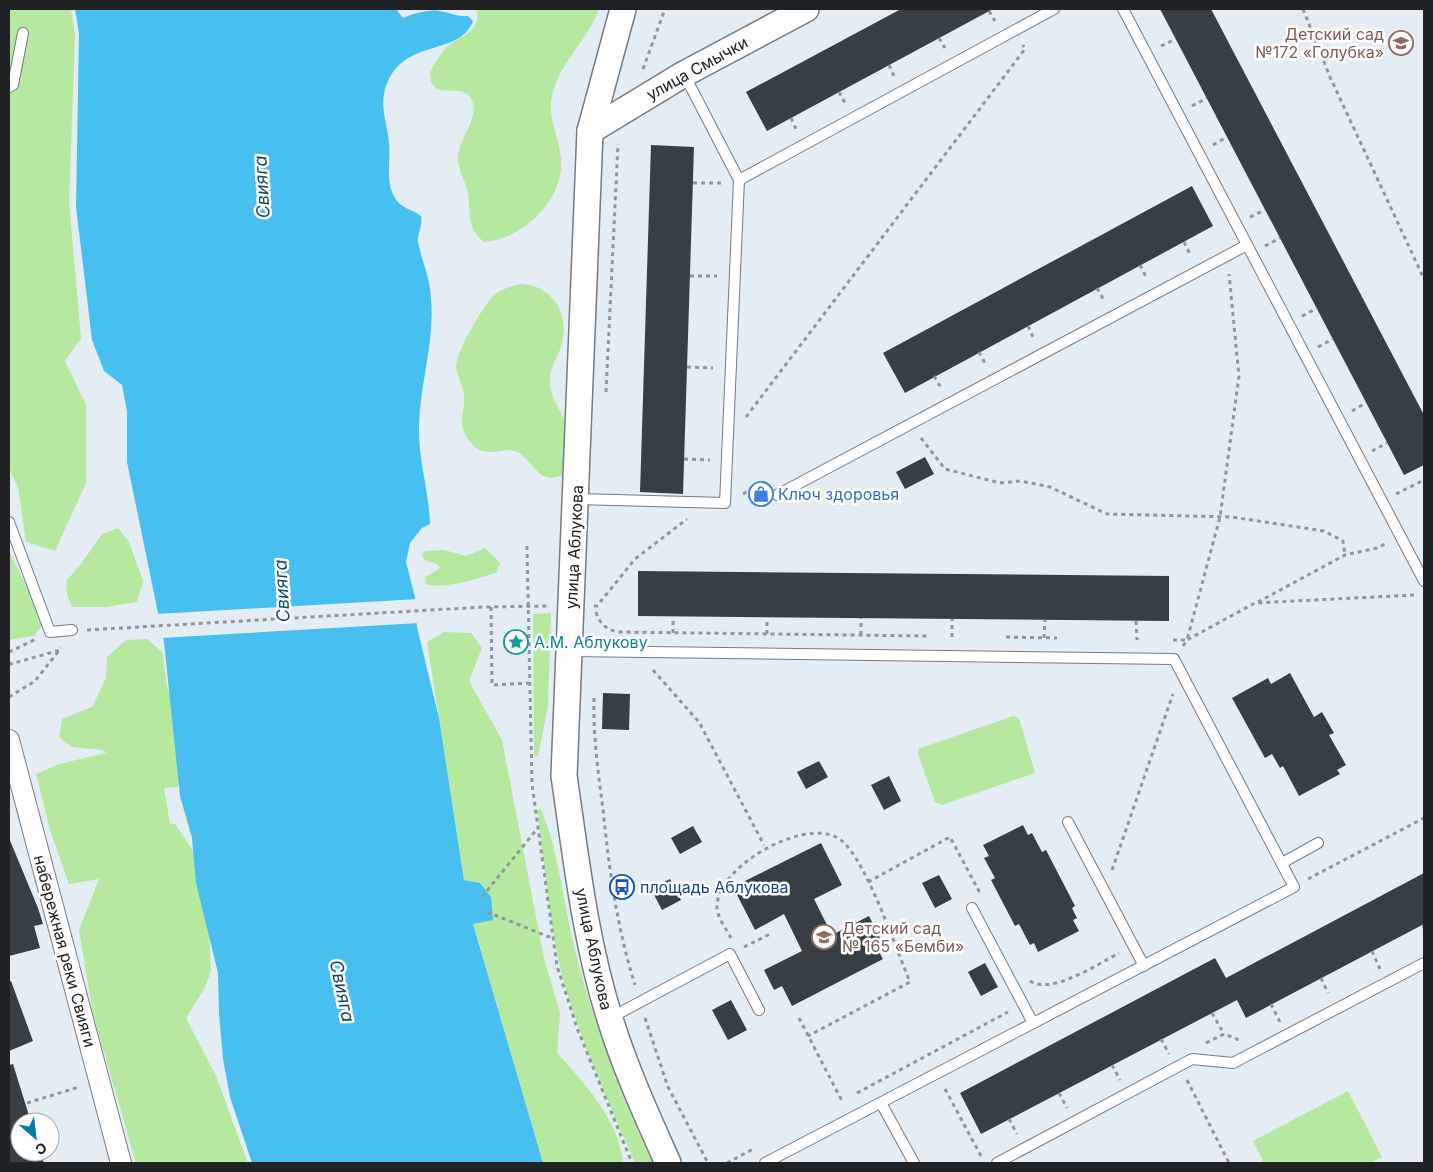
<svg xmlns="http://www.w3.org/2000/svg" width="1433" height="1172" font-family="Inter,sans-serif">
  <rect width="100%" height="100%" fill="#e5edf4"/>
  <!-- green -->
  <g fill="#b6e8a0">
    <path d="M9,9H71L75,35L69,202L81,338L65,361L86,405V483L55,551L26,542L18,487L9,469Z"/>
    <path d="M477,9H599C588,40 559,63 552,96C547,117 560,139 561,160C564,201 522,239 484,242C466,227 471,214 468,193C466,182 458,171 458,159C457,139 483,116 470,97C464,88 447,92 437,89L431,82L430,72C434,65 439,55 445,49C459,34 481,35 477,9Z"/>
    <path d="M521,284C552,285 570,314 562,344C558,357 548,370 550,384C551,400 563,412 567,427C570,441 566,460 565,474C539,486 537,466 519,453C506,444 487,461 472,444C454,423 466,414 464,393C462,384 457,376 456,367C456,352 482,308 493,296C501,289 511,286 521,284Z"/>
    <path d="M118,528L129,542L143,581L137,602L106,607H72L67,595L66,581L81,564L102,534Z"/>
    <path d="M485,548L500,563L497,572C483,578 440,590 426,584L425,577L440,568L437,564L424,560L422,554L425,551L444,550L466,556Z"/>
    <path d="M9,551L34,601L43,624L34,636L9,640Z"/>
    <path d="M551,613L548,706L538,756H534L533,614Z"/>
    <path d="M444,632L471,633L482,648L469,681L502,740L544,958L560,1013L557,1053C585,1083 619,1121 623,1163H543L473,923L480,883L464,880L463,872L427,642Z"/>
    <path d="M147,639L163,653L167,687L184,729L185,754L178,787L164,788L170,824H175L206,870L211,972L204,989L186,1018L216,1076L248,1163H136L93,1014L79,930L99,879L69,884L50,830L36,774L59,764L106,753L102,750L71,747L59,737L62,719L92,707L106,678L107,657L126,640Z"/>
    <path d="M1013,716L1019,718L1035,773L942,805L935,802L918,754V749Z"/>
    <path d="M541,809C559,853 563,900 574,946C592,1020 621,1094 653,1163H635C610,1105 580,1040 563,979C549,925 545,866 537,810Z"/>
    <path d="M1348,1091L1382,1157L1370,1163H1264L1253,1141Z"/>
  </g>
  <!-- water -->
  <path fill="#47bfef" d="M75,9H396L403,18C413,14 428,9 439,11C449,12 457,17 468,16L473,21C459,59 397,35 384,94C381,112 388,126 389,143C391,163 384,186 398,202C404,209 414,210 421,216C423,226 417,234 418,242C422,261 430,278 431,298C435,341 420,383 419,426C418,459 429,491 430,524L422,528L410,543L406,562L415,597L417,627L439,718L464,880L480,883L491,897L493,920L473,924L543,1163H252L230,1097L223,1059L219,1014L218,973L196,883L192,838L180,796L164,642L127,462V411L122,385L104,371L92,340L76,207L79,33Z"/>
  <!-- pier -->
  <path fill="#e5edf4" d="M418,599L420,623L161,638L156,614Z"/>
  <!-- building -->
  <g fill="#383f44">
    <path d="M901,9H993L767,131L746,92Z"/>
    <path d="M1160,9H1211L1424,415V465L1404,475Z"/>
    <path d="M651,145L694,147L683,494L640,492Z"/>
    <path d="M1192,186L1213,226L905,393L883,353Z"/>
    <path d="M925,457L934,474L905,489L896,472Z"/>
    <path d="M638,571L1169,576V621L638,616Z"/>
    <path d="M1290,673L1314,717L1322,712L1334,733L1329,735L1346,765L1337,770L1340,774L1299,796L1283,766L1280,768L1272,754L1265,758L1232,698L1268,678L1271,684Z"/>
    <path d="M603,693L630,694L629,730L602,729Z"/>
    <path d="M819,761L828,777L806,789L797,772Z"/>
    <path d="M889,776L901,801L884,810L871,785Z"/>
    <path d="M1023,825L1028,835L1032,833L1042,852L1046,850L1075,906L1072,908L1077,918L1073,920L1079,931L1038,952L1034,943L1030,945L1019,924L1015,926L991,880L995,878L984,858L989,856L983,845Z"/>
    <path d="M693,826L702,842L680,854L671,838Z"/>
    <path d="M9,838L38,908L43,924L34,926L40,948L9,956Z"/>
    <path d="M821,843L842,885L814,899L832,935L869,916L880,938L873,941L883,959L792,1006L782,986L774,990L764,970L802,951L784,914L755,930L733,887Z"/>
    <path d="M1424,873V924L1246,1018L1237,1000L981,1134L960,1093L1215,958L1226,978Z"/>
    <path d="M939,875L952,899L935,908L922,883Z"/>
    <path d="M670,879L681,900L662,910L651,889Z"/>
    <path d="M985,963L998,987L981,996L968,972Z"/>
    <path d="M11,981L33,1041L9,1051V982Z"/>
    <path d="M731,1000L747,1030L728,1040L712,1010Z"/>
    <path d="M13,1064L31,1122H20V1152H40L44,1163H9V1065Z"/>
  </g>
  <g fill="none" stroke-linecap="round" stroke-linejoin="round">
    <defs>
      <g id="service">
        <path d="M1123,9L1424,581"/>
        <path d="M9,87L13,85L23,33"/>
        <path d="M739,180L1054,9"/>
        <path d="M777,495L1247,245"/>
        <path d="M577,499L725,503L739,180L684,74"/>
        <path d="M9,522L50,632L72,630"/>
        <path d="M569,651L1174,659L1294,887L765,1163"/>
        <path d="M1068,822L1144,966"/>
        <path d="M1282,863L1318,843"/>
        <path d="M972,908L1033,1023"/>
        <path d="M610,1018L730,954L759,1010"/>
        <path d="M881,1103L914,1163"/>
        <path d="M997,1163L1192,1059L1233,1063L1424,963"/>
      </g>
      <path id="minor" d="M9,740L121,1163"/>
      <g id="tertiary">
        <path d="M623,9L590,131L564,776C576,857 585,941 610,1019C625,1068 647,1116 668,1163"/>
        <path d="M590,131L684,74L806,9"/>
      </g>
    </defs>
    <!-- service casing -->
    <use href="#service" stroke="#757c82" stroke-width="12"/>
    <!-- minor casing -->
    <use href="#minor" stroke="#757c82" stroke-width="22"/>
    <!-- tertiary casing -->
    <use href="#tertiary" stroke="#757c82" stroke-width="28"/>
    <!-- path -->
    <g stroke="#92979d" stroke-width="3" stroke-dasharray="4 4" stroke-linecap="butt">
      <path d="M1303,9L1330,77L1424,279"/>
      <path d="M989,11L995,21"/>
      <path d="M939,38L945,48"/>
      <path d="M1161,46L1176,39"/>
      <path d="M889,65L895,78"/>
      <path d="M643,69L665,9"/>
      <path d="M839,92L846,105"/>
      <path d="M1192,106L1207,98"/>
      <path d="M791,118L797,131"/>
      <path d="M1213,145L1227,137"/>
      <path d="M693,183H721"/>
      <path d="M1250,217L1265,210"/>
      <path d="M1184,242L1191,256"/>
      <path d="M1265,246L1280,238"/>
      <path d="M1140,265L1147,279"/>
      <path d="M690,276H717"/>
      <path d="M1097,288L1105,302"/>
      <path d="M1302,316L1317,308"/>
      <path d="M1028,326L1034,339"/>
      <path d="M1318,347L1333,339"/>
      <path d="M979,352L986,365"/>
      <path d="M687,367L713,368"/>
      <path d="M934,376L941,388"/>
      <path d="M606,392L618,144"/>
      <path d="M1352,411L1366,403"/>
      <path d="M746,417L1025,49L1023,45"/>
      <path d="M921,438L945,469L1000,483L1021,481L1050,487L1107,514L1232,517L1324,531L1343,541L1345,555"/>
      <path d="M1372,451L1387,443"/>
      <path d="M684,459L710,460"/>
      <path d="M743,494L764,482"/>
      <path d="M1396,494L1424,480"/>
      <path d="M527,546L532,784L557,966L577,1028L632,1163"/>
      <path d="M1258,602L1345,555L1377,548L1385,544"/>
      <path d="M594,606H597L635,559L687,519"/>
      <path d="M491,607L492,685L529,683"/>
      <path d="M596,612C600,625 607,630 619,632L927,636"/>
      <path d="M1136,621L1137,640"/>
      <path d="M87,630L483,607L548,606"/>
      <path d="M673,633V617"/>
      <path d="M767,634V618"/>
      <path d="M861,635V618"/>
      <path d="M952,637V619"/>
      <path d="M1006,637L1057,638"/>
      <path d="M1044,638L1045,620"/>
      <path d="M1173,640H1187L1220,517L1239,376L1229,274"/>
      <path d="M1183,646L1187,640L1255,603L1414,595"/>
      <path d="M9,652L36,639"/>
      <path d="M9,663L11,664L60,650"/>
      <path d="M653,670L699,722L764,845"/>
      <path d="M9,697L35,681L61,648"/>
      <path d="M594,698C593,735 598,772 603,809C609,869 617,928 635,985"/>
      <path d="M1112,870L1173,694"/>
      <path d="M1308,879L1424,818"/>
      <path d="M868,882L950,837L980,893"/>
      <path d="M482,897L537,829"/>
      <path d="M487,912L552,938"/>
      <path d="M1423,925L1424,928"/>
      <path d="M731,938C727,930 717,917 717,907C716,866 810,813 842,841C867,862 896,949 910,982L808,1036"/>
      <path d="M744,947L770,934"/>
      <path d="M1372,951L1380,969"/>
      <path d="M1321,978L1328,993"/>
      <path d="M1030,981C1052,995 1098,964 1119,953"/>
      <path d="M1271,1004L1280,1022"/>
      <path d="M1212,1013L1224,1034"/>
      <path d="M645,1018L668,1087L708,1163"/>
      <path d="M799,1018L842,1101"/>
      <path d="M1161,1039L1169,1054"/>
      <path d="M1206,1043L1224,1034L1239,1040"/>
      <path d="M1112,1065L1120,1080"/>
      <path d="M1187,1080L1229,1163"/>
      <path d="M945,1089L981,1156"/>
      <path d="M857,1093L1008,1012"/>
      <path d="M1059,1093L1067,1108"/>
      <path d="M27,1103L79,1087"/>
      <path d="M1009,1119L1017,1134"/>
      <path d="M727,1163L753,1149"/>
    </g>
    <!-- service -->
    <use href="#service" stroke="#fff" stroke-width="10"/>
    <!-- minor -->
    <use href="#minor" stroke="#fff" stroke-width="20"/>
    <!-- tertiary -->
    <use href="#tertiary" stroke="#fff" stroke-width="25"/>
  </g>
  <!-- icons -->
  <defs>
    <symbol id="school-ring" viewBox="-11 -11 22 22"><circle r="9.5" fill="#fff" stroke="#8d6e63" stroke-width="1.5"/><path d="M0-5L7-2L0 1L-7-2ZM-4 1L0 2.5L4 1V4Q0 6-4 4Z" fill="#8d6e63"/></symbol>
    <symbol id="shop-ring" viewBox="-11 -11 22 22"><circle r="9.5" fill="#fff" stroke="#3f7fe0" stroke-width="1.5"/><path d="M-5-2.5h2.3a2.7 3.5 0 0 1 5.4 0H5L5.5 6h-11ZM-1.5-2.5h3a1.5 2.3 0 0 0-3 0Z" fill="#3f7fe0"/></symbol>
    <symbol id="sight-ring" viewBox="-11 -11 22 22"><circle r="9.5" fill="#fff" stroke="#0f9aa8" stroke-width="1.5"/><path d="M0-6L1.8-2.2L6-1.7L2.9 1.2L3.7 5.4L0 3.3L-3.7 5.4L-2.9 1.2L-6-1.7L-1.8-2.2Z" fill="#0f9aa8"/></symbol>
    <symbol id="bus-ring" viewBox="-11 -11 22 22"><circle r="9.5" fill="#fff" stroke="#1a4fb4" stroke-width="1.5"/><path d="M-5-6H5V4H4V6H2V4H-2V6H-4V4H-5ZM-3.5-4V0h7V-4ZM-3.5 1.2v1.5H-2V1.2ZM2 1.2v1.5H3.5V1.2Z" fill="#1a4fb4"/></symbol>
  </defs>
  <g fill-rule="evenodd">
    <use href="#school-ring" x="1387" y="29" width="28" height="28"/>
    <use href="#shop-ring" x="747" y="480" width="28" height="28"/>
    <use href="#sight-ring" x="502" y="628" width="28" height="28"/>
    <use href="#bus-ring" x="608" y="873" width="28" height="28"/>
    <use href="#school-ring" x="810" y="923" width="28" height="28"/>
  </g>
  <g text-anchor="middle" stroke-width="5" stroke-linejoin="round" paint-order="stroke">
    <!-- education labels -->
    <g font-size="16" fill="#785e54" stroke="#fff" text-anchor="end">
      <text x="1384" y="40">Детский сад<tspan x="1384" dy="18">№172 «Голубка»</tspan></text>
      <text x="842" y="934" text-anchor="start">Детский сад<tspan x="842" dy="18">№ 165 «Бемби»</tspan></text>
    </g>
    <!-- street labels -->
    <g font-size="16" fill="#202326" stroke="#fff">
      <text transform="translate(697 68) rotate(-29)" y="6">улица Смычки</text>
      <text transform="translate(574 547) rotate(-87)" y="6">улица Аблукова</text>
      <text transform="translate(594 949) rotate(78)" y="6">улица Аблукова</text>
      <text transform="translate(65 951) rotate(75)" y="6">набережная реки Свияги</text>
    </g>
    <!-- shop labels -->
    <g font-size="16" fill="#366cbe" stroke="#fff" text-anchor="start">
      <text x="778" y="500">Ключ здоровья</text>
    </g>
    <!-- culture labels -->
    <g font-size="16" fill="#0d838f" stroke="#fff" text-anchor="start">
      <text x="534" y="648">А.М. Аблукову</text>
    </g>
    <!-- transit labels -->
    <g font-size="16" fill="#164399" stroke="#fff" text-anchor="start">
      <text x="640" y="893">площадь Аблукова</text>
    </g>
    <!-- water labels -->
    <g font-size="18" font-style="italic" fill="#184a5e" stroke="#fff">
      <text transform="translate(262 187) rotate(-93)" y="6">Свияга</text>
      <text transform="translate(282 591) rotate(-93)" y="6">Свияга</text>
      <text transform="translate(342 991) rotate(78)" y="6">Свияга</text>
    </g>
  </g>
  <!-- border -->
  <rect width="1433" height="1172" fill="none" stroke="#202326" stroke-width="20"/>
  <!-- north arrow -->
  <g transform="translate(35 1137) rotate(152)"><circle r="24" fill="#ffffff" stroke="#a6a7a8"/>
  <path d="M0-4L9 19L0 12L-9 19Z" fill="#037ca3"/>
  <text y="-8" font-size="14" font-weight="bold" text-anchor="middle" fill="#202326">С</text>
  </g>
</svg>
